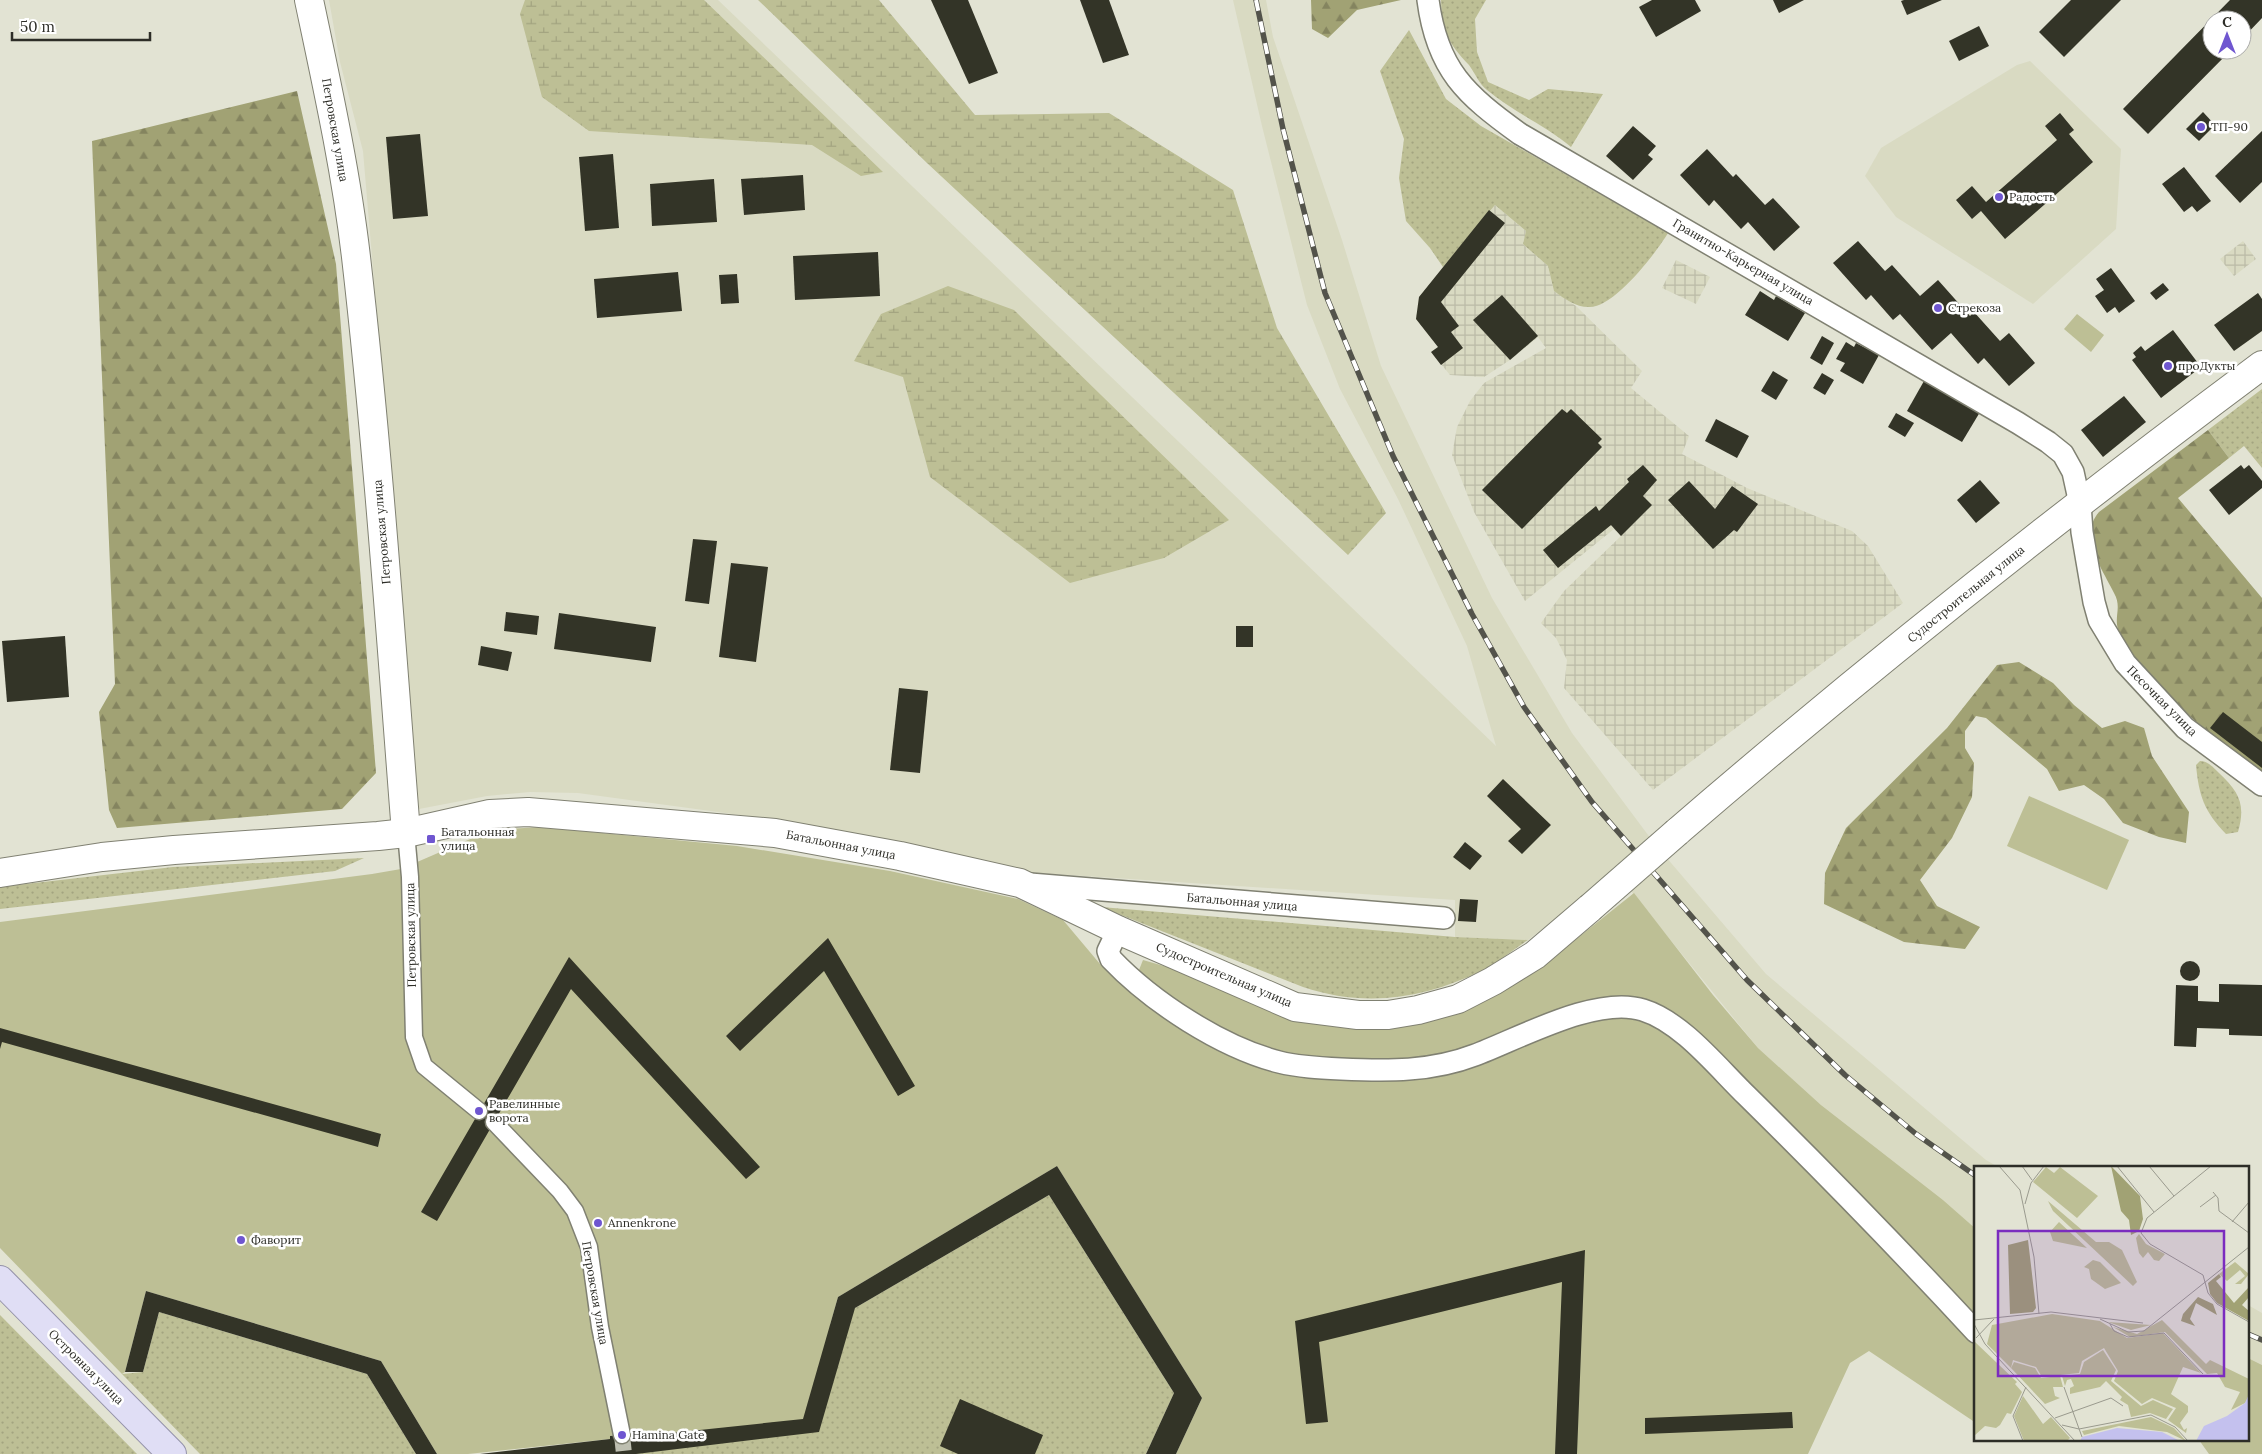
<svg xmlns="http://www.w3.org/2000/svg" width="2262" height="1454" font-family="Lora,serif">
  <defs>
    <pattern id="industrial-grid" width="8" height="8" patternUnits="userSpaceOnUse" patternTransform="scale(1.25)"><rect width="8" height="8" fill="#d9dac2"/><path d="M0 4h8M4 0v8" fill="none" stroke="#bbbba7"/></pattern>
    <pattern id="grass-dots" width="8" height="8" patternUnits="userSpaceOnUse" patternTransform="scale(1.25)"><rect width="8" height="8" fill="#bdbf95"/><path d="M2 2h.1M6 6h.1" fill="none" stroke="#a3a480" stroke-width="1.8" stroke-linecap="round"/></pattern>
    <pattern id="forest-firs" width="22" height="20" patternUnits="userSpaceOnUse" patternTransform="scale(1.25)"><rect width="22" height="20" fill="#a1a274"/><path d="M5 1l3.5 6h-7zM16 11l3.5 6h-7z" fill="#84845f"/></pattern>
    <pattern id="wetland-marsh" width="20" height="14" patternUnits="userSpaceOnUse" patternTransform="scale(1.25)"><rect width="20" height="14" fill="#bdbf95"/><path d="M1 5h8M5 5V1M11 12h8M15 12V8" fill="none" stroke="#a3a480"/></pattern>
  </defs>
  <rect width="100%" height="100%" fill="#e2e3d3"/>
  <!-- built -->
  <g fill="#d9dac2">
    <path d="M329,0H718L1496,746L1467,646L1398,499L1340,389L1307,305L1262,126L1233,0H1266L1273,37L1342,240L1381,366L1492,598L1572,733L1654,843L1766,974L1986,1160L2000,1168H1976V1229L1943,1200L1821,1105L1758,1048L1613,869L1568,909L1528,940L1455,937V900L1023,872L776,820L578,793L530,792L487,796L419,809L363,151L340,62Z"/>
    <path d="M2030,61L2121,149L2116,229L2033,304L1896,217L1865,176L1881,148L2017,65Z"/>
    <path d="M2248,1305L2262,1313V1365L2248,1358Z"/>
  </g>
  <!-- industrial -->
  <g fill="url(#industrial-grid)">
    <path d="M1495,205L1526,231L1523,244L1548,266L1554,291L1576,306L1642,371L1631,388L1689,436L1682,454L1747,488L1852,531L1868,546L1903,603L1653,790L1564,688L1567,660L1556,638L1541,623L1564,591L1621,536L1614,529L1525,601L1474,512L1452,455L1457,427L1470,401L1484,383L1546,348L1538,337L1510,360L1484,377L1450,375L1431,352L1438,347L1416,319L1419,297Z"/>
    <path d="M2243,241L2256,259L2234,276L2220,259Z"/>
    <path d="M1676,260L1710,277L1696,304L1662,288Z"/>
  </g>
  <!-- grass -->
  <g fill="url(#grass-dots)">
    <path d="M1441,0H1486L1475,19L1477,52L1488,82L1529,100L1548,89L1603,94L1571,147C1545,125 1513,112 1487,90C1479,84 1475,73 1469,65C1448,43 1442,31 1441,0Z"/>
    <path d="M1409,30L1446,99L1481,126L1668,233C1656,253 1614,308 1589,307C1575,307 1565,299 1554,291L1548,266L1523,244L1526,231L1495,205L1443,267L1430,248L1406,221L1399,178L1404,139L1380,71Z"/>
    <path d="M2262,389V468L2244,446L2229,458L2208,430Z"/>
    <path d="M2200,761C2208,761 2214,768 2219,773C2239,792 2246,804 2238,832L2226,834C2204,811 2199,796 2196,765Z"/>
    <path d="M364,858L335,871L0,909V887L173,867Z"/>
    <path d="M1101,907L1455,937L1528,940C1513,950 1499,962 1483,970C1425,999 1365,1008 1303,987Z"/>
    <path d="M1049,1195L1174,1393L1146,1454H636L855,1308Z"/>
    <path d="M159,1312L367,1374L416,1454H200L122,1374L143,1372Z"/>
    <path d="M0,1315L137,1454H0Z"/>
  </g>
  <!-- forest -->
  <g fill="url(#forest-firs)">
    <path d="M1311,0H1401L1357,10L1328,38L1312,29Z"/>
    <path d="M297,91L336,264L376,773L342,809L117,828L109,810L99,712L115,684L92,141Z"/>
    <path d="M2208,430L2229,458L2178,498L2262,598V774C2220,748 2184,712 2151,675C2139,662 2123,648 2118,629C2114,616 2122,607 2114,593C2103,570 2078,536 2099,512Z"/>
    <path d="M2019,662L2053,683L2074,705L2102,728L2125,721L2144,728L2152,756L2189,812L2186,843L2159,837L2123,823L2104,799L2084,785L2059,791L2047,769L1986,718L1976,716L1965,731V748L1974,763L1972,797L1952,838L1920,880L1937,906L1980,927L1965,949L1904,942L1824,904L1825,873L1846,828L1947,728L1997,665Z"/>
  </g>
  <!-- wetland -->
  <g fill="url(#wetland-marsh)">
    <path d="M525,0H704L883,172L861,176L812,145L589,131L542,97L520,14Z"/>
    <path d="M758,0H879L975,115L1109,113L1233,190L1277,328L1386,513L1348,555L927,163Z"/>
    <path d="M948,286L1014,310L1229,520L1164,558L1070,583L930,477L903,377L854,361L881,314Z"/>
  </g>
  <!-- park -->
  <g fill="#bdbf95">
    <path d="M2077,314L2104,335L2091,352L2064,329Z"/>
    <path d="M2029,796L2129,840L2107,890L2007,846Z"/>
    <path d="M540,827L737,846L890,871L1018,899L1063,920L1100,964L1158,1008L1187,1026L1364,1077L1577,1020L1638,1015L1686,1043L1970,1339L1976,1348V1423L1869,1351L1850,1363L1808,1454H1176L1202,1398L1057,1166L838,1297L803,1419L633,1437L632,1434L610,1436V1439L468,1454H437L381,1361L146,1291L125,1372L122,1374L0,1248V922L372,874L401,869L491,830Z"/>
    <path d="M1634,893L1713,995L1758,1048L1821,1105L1943,1200L1976,1229V1321L1644,1002L1440,1059L1315,1061L1250,1045L1158,990L1139,970L1143,960L1202,977L1296,1018L1330,1026L1358,1028L1464,1010L1502,992L1545,964Z"/>
    <path d="M2248,1358L2262,1365V1454H2209L2199,1440H2248Z"/>
  </g>
  <!-- building -->
  <g fill="#333427">
    <path d="M931,0H968L998,73L969,84Z"/>
    <path d="M1080,0H1109L1129,55L1103,63Z"/>
    <path d="M1652,0H1695L1701,11L1656,37L1639,7Z"/>
    <path d="M1773,0H1804L1779,13Z"/>
    <path d="M1904,0H1942L1907,15L1901,1Z"/>
    <path d="M2071,0H2121L2064,57L2039,32Z"/>
    <path d="M2230,0H2262V18L2242,39V20H2212V50H2231L2148,134L2123,109Z"/>
    <path d="M1979,26L1989,46L1959,61L1949,41Z"/>
    <path d="M2203,112L2215,125L2199,141L2186,129Z"/>
    <path d="M2060,113L2074,130L2069,134L2093,162L2005,239L1981,211L1972,219L1956,200L1972,186L1986,202L2057,140L2045,126Z"/>
    <path d="M1633,126L1656,146L1648,155L1653,159L1633,180L1606,156Z"/>
    <path d="M2262,131V182L2240,203L2215,176Z"/>
    <path d="M420,134L428,216L393,219L386,137Z"/>
    <path d="M1707,149L1733,177L1736,174L1765,205L1773,198L1800,227L1774,251L1748,222L1741,229L1714,200L1709,206L1680,175Z"/>
    <path d="M613,154L619,228L585,231L579,157Z"/>
    <path d="M2184,167L2211,201L2197,212L2192,206L2184,212L2162,184Z"/>
    <path d="M803,175L805,210L744,215L741,179Z"/>
    <path d="M714,179L717,222L652,226L650,184Z"/>
    <path d="M1489,210L1505,223L1441,302L1459,326L1451,332L1463,348L1441,365L1431,352L1438,347L1416,319L1419,297Z"/>
    <path d="M1858,241L1885,271L1892,265L1920,296L1938,280L1970,316L1974,312L2000,341L2009,333L2035,363L2009,386L1984,358L1978,364L1951,333L1932,350L1900,314L1893,320L1871,295L1866,300L1833,263Z"/>
    <path d="M878,252L880,296L795,300L793,256Z"/>
    <path d="M2111,268L2135,301L2119,313L2115,307L2107,313L2095,296L2104,290L2096,279Z"/>
    <path d="M678,272L682,311L597,318L594,279Z"/>
    <path d="M737,274L739,303L721,304L719,275Z"/>
    <path d="M2163,283L2169,290L2156,300L2150,293Z"/>
    <path d="M1760,291L1774,300L1776,296L1805,313L1788,341L1745,315Z"/>
    <path d="M2258,293L2262,299V331L2234,351L2214,325Z"/>
    <path d="M1502,295L1538,336L1510,360L1473,320Z"/>
    <path d="M2173,330L2201,367L2161,398L2132,360L2136,357L2133,353L2141,346L2145,351Z"/>
    <path d="M1822,336L1834,343L1822,365L1810,358Z"/>
    <path d="M1846,342L1854,347L1856,343L1879,355L1863,384L1840,371L1845,363L1836,359Z"/>
    <path d="M1773,371L1788,380L1776,400L1761,391Z"/>
    <path d="M1822,373L1834,380L1825,395L1813,388Z"/>
    <path d="M1924,381L1980,412L1962,442L1907,411Z"/>
    <path d="M2124,396L2146,422L2103,457L2081,430Z"/>
    <path d="M1562,409L1567,413L1571,409L1602,439L1598,443L1602,447L1522,529L1482,490Z"/>
    <path d="M1896,413L1914,423L1905,437L1888,427Z"/>
    <path d="M1716,419L1749,436L1737,458L1705,441Z"/>
    <path d="M1643,465L1657,480L1643,496L1652,505L1621,536L1611,525L1558,568L1543,550L1596,506L1599,511L1629,482L1627,479Z"/>
    <path d="M2241,465L2244,469L2249,465L2262,481V488L2229,515L2209,490Z"/>
    <path d="M1980,480L2000,503L1976,523L1957,500Z"/>
    <path d="M1689,481L1715,509L1732,486L1758,504L1737,532L1734,530L1713,549L1668,500Z"/>
    <path d="M693,539L717,541L709,604L685,601Z"/>
    <path d="M731,563L768,567L756,662L719,657Z"/>
    <path d="M506,612L539,616L537,635L504,631Z"/>
    <path d="M559,613L656,627L651,662L554,649Z"/>
    <rect x="1236" y="626" width="17" height="21"/>
    <path d="M65,636L69,697L7,702L2,641Z"/>
    <path d="M481,646L512,652L508,671L478,665Z"/>
    <path d="M899,688L928,691L920,773L890,770Z"/>
    <path d="M2223,712L2262,742V768L2210,728Z"/>
    <path d="M1503,779L1551,825L1522,854L1508,841L1521,829L1487,796Z"/>
    <path d="M1465,842L1482,856L1470,870L1453,857Z"/>
    <path d="M1460,899L1478,900L1476,922L1458,921Z"/>
    <path d="M828,938L915,1086L898,1096L824,971L740,1051L726,1036Z"/>
    <path d="M569,957L760,1167L746,1179L571,989L437,1221L421,1212Z"/>
    <circle cx="2190" cy="971" r="10"/>
    <path d="M2219,984L2262,985V1036L2229,1035V1029L2197,1028L2196,1047L2174,1046L2176,985L2198,986V1001L2219,1002Z"/>
    <path d="M0,1028L381,1134L378,1147L2,1042L0,1049Z"/>
    <path d="M1057,1166L1202,1398L1176,1454H1146L1174,1393L1049,1195L855,1308L819,1432L636,1454H480L610,1439V1436L633,1434V1437L803,1419L838,1297Z"/>
    <path d="M1585,1250L1577,1454H1555L1562,1282L1319,1342L1328,1422L1306,1424L1295,1321Z"/>
    <path d="M146,1291L381,1361L437,1454H416L367,1374L159,1312L143,1372H125Z"/>
    <path d="M960,1399L1043,1435L1035,1454H958L940,1446Z"/>
    <path d="M1792,1412L1793,1428L1645,1434V1418Z"/>
  </g>
  <g fill="none" stroke-linecap="round" stroke-linejoin="round">
    <!-- pedestrian-tunnel -->
    <path stroke="#bebfb1" stroke-width="16" stroke-dasharray="16 8" stroke-linecap="butt" d="M622,1435L624,1454"/>
    <defs>
      <g id="pedestrian">
        <path d="M406,833L410,877L414,1037L424,1066L479,1111"/>
        <path d="M494,1122L560,1191L575,1211L589,1247L600,1327L622,1435"/>
      </g>
      <g id="minor">
        <path d="M1428,0C1437,70 1466,95 1520,134L2018,423L2048,442L2063,454L2073,472L2080,504L2082,532L2094,602L2099,620L2125,663L2185,728L2262,785"/>
        <path d="M1030,884L1444,918"/>
        <path d="M1118,930L1108,951L1111,959C1152,1002 1221,1047 1279,1062C1299,1067 1320,1068 1341,1069C1387,1071 1431,1072 1475,1055C1520,1038 1597,995 1643,1010C1682,1022 1718,1068 1747,1096C1825,1173 1901,1251 1976,1332"/>
      </g>
      <g id="tertiary">
        <path d="M309,0C327,85 346,171 356,257C378,448 391,641 406,833"/>
        <path d="M1677,832C1866,669 2062,514 2262,365"/>
        <path d="M0,873L102,857L174,850L378,836L406,833L490,814L528,812L775,833L900,856L1020,883L1118,930L1295,1007L1358,1015H1388L1418,1010L1458,999L1493,981L1535,955L1590,908"/>
      </g>
      <path id="primary" d="M0,1280L172,1454"/>
    </defs>
    <!-- pedestrian casing -->
    <use href="#pedestrian" stroke="#808172" stroke-width="19"/>
    <!-- minor casing -->
    <use href="#minor" stroke="#808172" stroke-width="24"/>
    <!-- tertiary casing -->
    <use href="#tertiary" stroke="#808172" stroke-width="30"/>
    <!-- primary casing -->
    <use href="#primary" stroke="#9492a9" stroke-width="30"/>
    <!-- pedestrian -->
    <use href="#pedestrian" stroke="#fff" stroke-width="16"/>
    <!-- minor -->
    <use href="#minor" stroke="#fff" stroke-width="21"/>
    <!-- tertiary -->
    <use href="#tertiary" stroke="#fff" stroke-width="28"/>
    <!-- primary -->
    <use href="#primary" stroke="#e0def5" stroke-width="28"/>
    <defs>
      <g id="rail">
        <path d="M1256,0L1283,129L1325,293L1393,456L1472,614L1524,707L1592,802L1747,980L1845,1075L1916,1134L1976,1176"/>
        <path d="M2248,1334L2262,1340"/>
      </g>
    </defs>
    <!-- rail casing -->
    <use href="#rail" stroke="#53534b" stroke-width="5.5"/>
    <!-- rail -->
    <use href="#rail" stroke="#fff" stroke-width="4" stroke-dasharray="11" stroke-linecap="butt"/>
    <defs>
      <path id="tertiary-bridge" d="M1590,908L1677,832"/>
    </defs>
    <!-- tertiary-bridge casing -->
    <use href="#tertiary-bridge" stroke="#808172" stroke-width="30" stroke-linecap="butt"/>
    <!-- tertiary-bridge -->
    <use href="#tertiary-bridge" stroke="#fff" stroke-width="28"/>
  </g>
  <!-- markers -->
  <g fill="#6f56d0" stroke="#fff" stroke-width="2">
    <circle cx="2201" cy="127" r="5"/>
    <circle cx="1999" cy="197" r="5"/>
    <circle cx="1938" cy="308" r="5"/>
    <circle cx="2168" cy="366" r="5"/>
    <rect x="426" y="834" width="10" height="10" rx="2.5"/>
    <circle cx="479" cy="1111" r="5"/>
    <circle cx="598" cy="1223" r="5"/>
    <circle cx="241" cy="1240" r="5"/>
    <circle cx="622" cy="1435" r="5"/>
  </g>
  <g text-anchor="middle" stroke-width="5" stroke-linejoin="round" paint-order="stroke">
    <!-- poi labels -->
    <g font-size="12" fill="#2d2d27" stroke="#fff" text-anchor="start">
      <text x="2211" y="131">ТП-90</text>
      <text x="2009" y="201">Радость</text>
      <text x="1948" y="312">Стрекоза</text>
      <text x="2178" y="370">проДукты</text>
      <text x="441" y="836">Батальонная<tspan x="441" dy="14">улица</tspan></text>
      <text x="489" y="1108">Равелинные<tspan x="489" dy="14">ворота</tspan></text>
      <text x="608" y="1227">Annenkrone</text>
      <text x="251" y="1244">Фаворит</text>
      <text x="632" y="1439">Hamina Gate</text>
    </g>
    <!-- street labels -->
    <g font-size="12" fill="#2d2d27" stroke="#fff">
      <text transform="translate(335 130) rotate(80)" y="4">Петровская улица</text>
      <text transform="translate(1743 262) rotate(30)" y="4">Гранитно-Карьерная улица</text>
      <text transform="translate(382 532) rotate(-95)" y="4">Петровская улица</text>
      <text transform="translate(1966 594) rotate(-39)" y="4">Судостроительная улица</text>
      <text transform="translate(2162 701) rotate(45)" y="4">Песочная улица</text>
      <text transform="translate(841 845) rotate(11)" y="4">Батальонная улица</text>
      <text transform="translate(1242 902) rotate(5)" y="4">Батальонная улица</text>
      <text transform="translate(411 935) rotate(-91)" y="4">Петровская улица</text>
      <text transform="translate(1224 975) rotate(23)" y="4">Судостроительная улица</text>
      <text transform="translate(595 1293) rotate(80)" y="4">Петровская улица</text>
      <text transform="translate(86 1367) rotate(45)" y="4">Островная улица</text>
    </g>
  </g>
  <!-- overview -->
  <g transform="translate(1974 1166)">
    <rect width="275" height="275" fill="#e2e3d3"/>
    <path d="M165,68L172,78L191,88L185,95L180,94L174,86L169,92L165,87L162,72ZM261,96L275,108L267,118H261L271,110L266,104L253,115L245,108ZM134,156L177,159L157,164ZM1,176L43,216L41,218L48,226L37,248L33,247L26,259L22,262L11,260L0,270ZM129,184L142,204L137,215L167,240L179,234L199,243L192,253L176,247L157,251L154,239L146,234L148,231L132,215L126,221L96,228V222L100,220L97,213L93,214L91,220L88,210L106,208L110,196ZM40,196L61,202L67,212L86,210L89,221H79L81,230L86,232L71,238L37,202Z" fill="#bdbf95"/>
    <path d="M137,0L166,30L169,53L165,65L157,69L155,54L147,45ZM54,74L62,142L59,146L36,148L34,79ZM245,108L247,111L242,115L260,137L275,121V131L268,139L275,145V155L243,137L236,128L234,117ZM224,131L239,138L243,149L222,137L216,153L221,160L207,155L209,148Z" fill="#a1a274"/>
    <path d="M74,35L122,76H135L148,84L163,116L159,120L79,45ZM85,56L113,82L79,75L76,66ZM119,94L126,96L147,117L131,123L117,113L115,103L110,101Z" fill="#bdbf95"/>
    <path d="M72,1L80,7L86,1L124,30L103,52L59,16ZM78,148L126,155L153,172L189,167L227,207L209,201L197,228L214,240V246L206,257L210,264L213,262L212,267L194,254L202,242L178,232L168,238L140,215L144,205L130,182L108,195L105,207L68,211L62,201L39,194L37,202L13,178L18,159ZM188,154L232,198L236,194L275,213V230L271,237L257,244L266,226L251,221L243,207L233,208L191,166L156,171L139,161L163,168ZM49,230L69,258L77,251L96,272L93,275H50L40,250ZM177,251L200,262L212,275L193,266L145,260L110,269L108,265Z" fill="#bdbf95"/>
    <path d="M275,228V275H222L230,260L253,250L271,237ZM143,262L188,266L206,275H106L108,271Z" fill="#c4c1ee"/>
    <path fill="none" stroke="#9a9a8e" stroke-width="1" d="M25,0L46,24L60,91L65,148M48,0L58,14M143,0L180,46M175,0L200,30M237,0L173,52L167,67L176,78L229,109L234,127L243,138L275,156M239,26L244,32L245,45L275,67M51,38L57,17L70,0M226,41L242,29M258,56L275,36M126,153L154,166L170,165L275,81M0,154L77,146L169,157M0,158L11,178L101,275M136,158L140,165L154,171L190,167L229,208M2,172L20,153M90,221L108,271M81,252L137,232L149,240M88,259L105,263L177,249L201,261L214,275M49,275L39,250L52,221"/>
    <path fill="#7b2cbf" fill-opacity="0.15" stroke="#7b2cbf" stroke-width="2.5" d="M24,65H250V210H24Z"/>
    <rect width="275" height="275" fill="none" stroke="#2d2d27" stroke-width="2.5"/>
  </g>
  <!-- north arrow -->
  <g transform="translate(2227 35)"><circle r="24" fill="#ffffff" stroke="#ababa9"/>
  <path d="M0-4L9 19L0 12L-9 19Z" fill="#6f56d0"/>
  <text y="-8" font-size="14" font-weight="bold" text-anchor="middle" fill="#2d2d27">С</text>
  </g>
  <!-- scale -->
  <path d="M12 32v8h138v-8" fill="none" stroke="#2d2d27" stroke-width="2.5"/>
  <text x="20" y="32" font-size="15" fill="#2d2d27" stroke="#ffffff" stroke-width="4" paint-order="stroke">50 m</text>
</svg>
